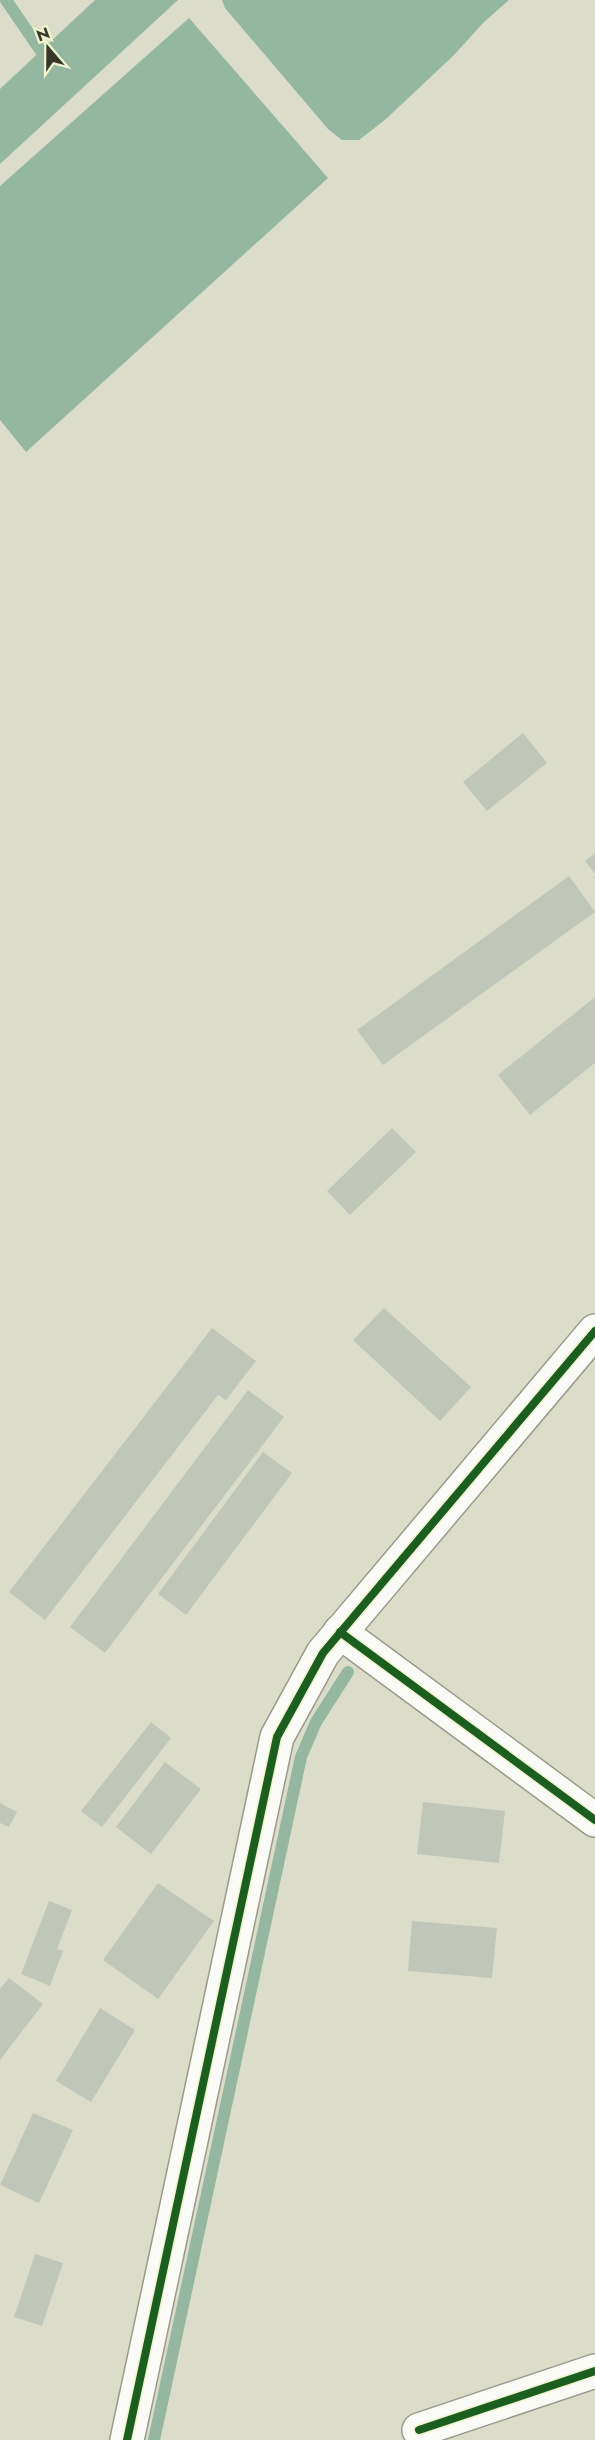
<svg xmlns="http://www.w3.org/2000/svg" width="595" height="2440" viewBox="0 0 595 2440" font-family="Jost,sans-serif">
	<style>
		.water { fill: #95b6a0 }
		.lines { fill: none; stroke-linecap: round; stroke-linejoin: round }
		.stream { stroke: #95b6a0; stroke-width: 12 }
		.building { fill: #c1c7b8 }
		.minor-casing { stroke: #9a9b8b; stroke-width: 36 }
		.minor { stroke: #fafaf7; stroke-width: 33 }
		.cycleway-casing { stroke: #eff3ce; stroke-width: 11 }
		.cycleway { stroke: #1b5e20; stroke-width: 8 }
	</style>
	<rect width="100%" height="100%" fill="#dbddc9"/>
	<g class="water">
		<polygon points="95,0 178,0 0,164 0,89"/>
		<polygon points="222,0 509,0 484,22 454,55 386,119 359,140 342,140 328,129 225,8"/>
		<polygon points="189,18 328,178 26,452 0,420 0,186"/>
	</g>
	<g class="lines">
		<g class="stream">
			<polyline points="6,0 41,51"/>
			<polyline points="154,2440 301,1757 316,1722 348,1672"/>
		</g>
	</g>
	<g class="building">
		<polygon points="523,733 547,763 487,811 463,782"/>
		<polygon points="595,853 595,874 585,861"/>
		<polygon points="569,876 595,912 383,1065 357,1030"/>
		<polygon points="595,997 595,1063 530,1115 498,1075"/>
		<polygon points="392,1128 416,1152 350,1215 327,1191"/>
		<polygon points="384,1308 471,1387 440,1421 353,1340"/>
		<polygon points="212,1328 256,1361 226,1400 218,1395 45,1620 9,1592"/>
		<polygon points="248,1390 284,1417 105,1653 70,1627"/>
		<polygon points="263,1452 292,1473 186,1615 158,1594"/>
		<polygon points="151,1722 171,1738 102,1827 81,1811"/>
		<polygon points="165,1762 201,1789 151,1854 116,1827"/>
		<polygon points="423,1802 505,1811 499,1863 417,1854"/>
		<polygon points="0,1803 17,1812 9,1827 0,1823"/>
		<polygon points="158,1883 214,1921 158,1999 103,1960"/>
		<polygon points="49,1901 72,1910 57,1949 63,1951 50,1986 21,1974"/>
		<polygon points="412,1921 497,1928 492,1978 408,1971"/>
		<polygon points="9,1978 43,2004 0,2060 0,1989"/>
		<polygon points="100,2008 135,2030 91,2102 56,2081"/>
		<polygon points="33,2113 73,2130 39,2203 0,2185"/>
		<polygon points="35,2254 63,2263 42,2326 14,2317"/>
	</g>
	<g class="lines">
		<defs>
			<g id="minor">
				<polyline points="340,1632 595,1820"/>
				<polyline points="419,2430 595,2371"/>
				<polyline points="127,2440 277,1737 323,1653 595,1331"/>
			</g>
		</defs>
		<use href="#minor" class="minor-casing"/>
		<use href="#minor" class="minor"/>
		<defs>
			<g id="cycleway">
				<polyline points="340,1632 595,1820"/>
				<polyline points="419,2430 595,2371"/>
				<polyline points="127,2440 277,1737 323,1653 595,1331"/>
			</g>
		</defs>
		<use href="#cycleway" class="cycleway-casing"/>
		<use href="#cycleway" class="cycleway"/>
	</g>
	<g transform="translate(48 48) rotate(340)" stroke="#eff3ce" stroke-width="4.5" paint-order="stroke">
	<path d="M0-4.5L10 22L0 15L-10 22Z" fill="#37382a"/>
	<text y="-9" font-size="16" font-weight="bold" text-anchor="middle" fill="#37382a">N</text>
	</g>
</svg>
